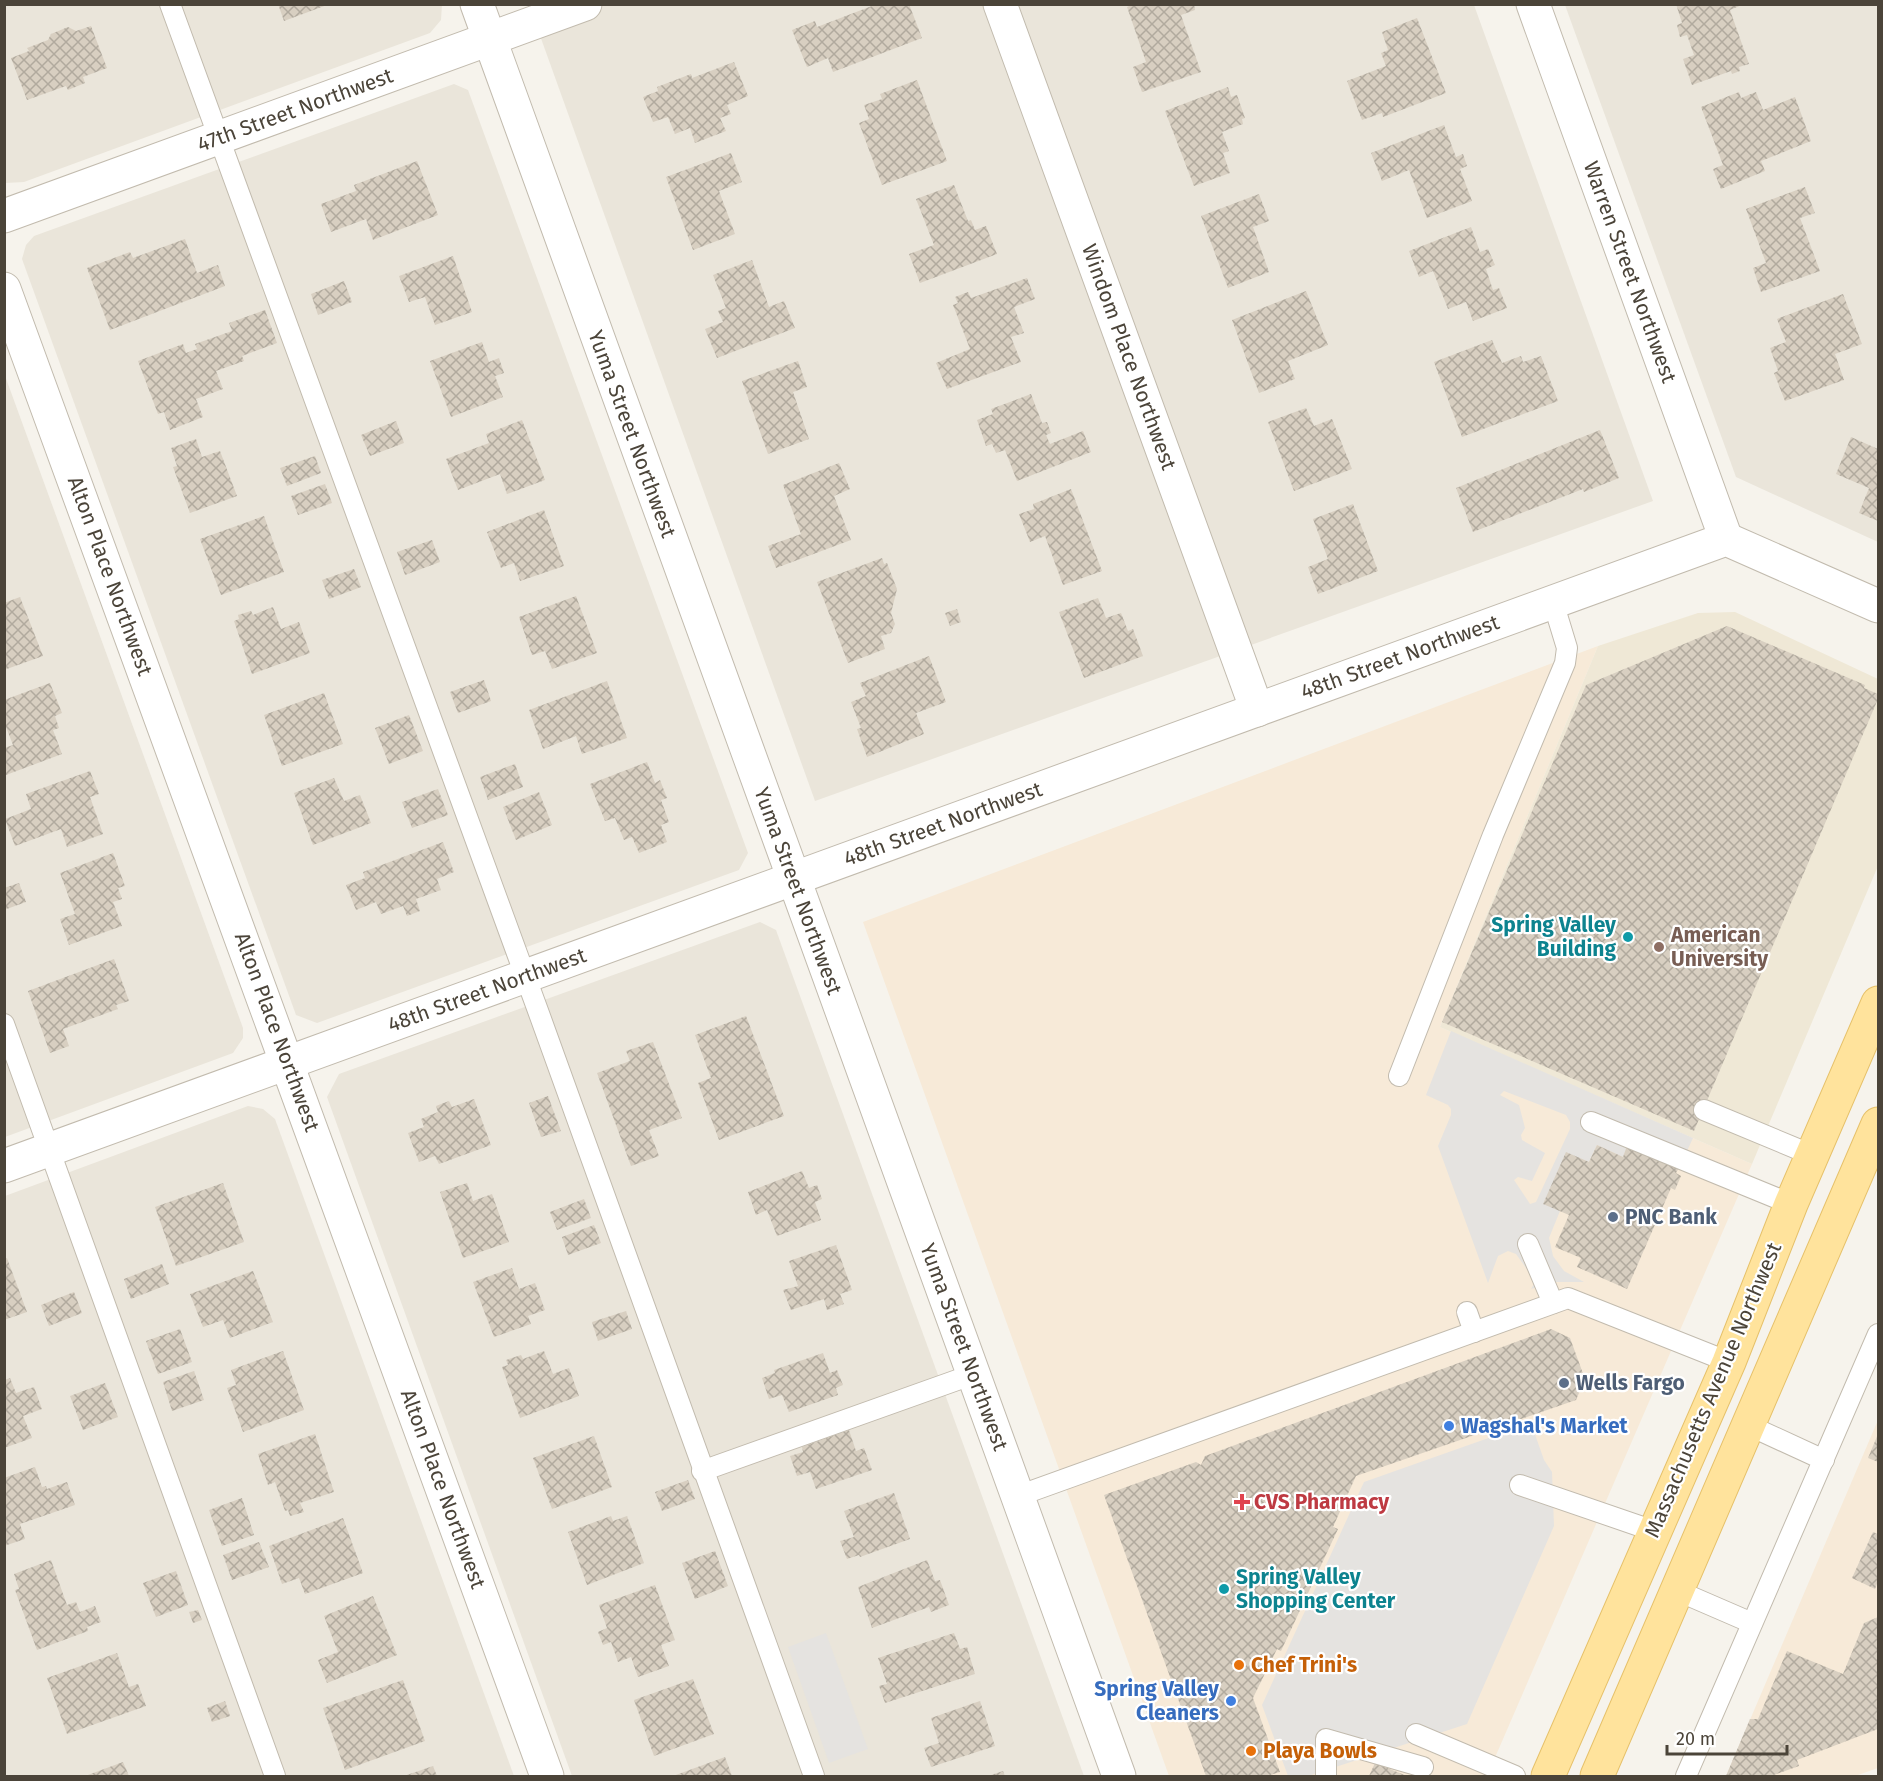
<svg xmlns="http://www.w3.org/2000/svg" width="1883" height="1781" viewBox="0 0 1883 1781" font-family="'Fira Sans',sans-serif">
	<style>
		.residential { fill: #eae5da }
		.commercial { fill: #f7ead8 }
		.education { fill: #efe8d6 }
		.parking { fill: #e5e3e0; fill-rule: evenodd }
		.building { fill: url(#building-cross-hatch) }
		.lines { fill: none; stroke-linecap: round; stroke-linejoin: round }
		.lane-casing { stroke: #c2bbae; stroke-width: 22 }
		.street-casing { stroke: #c2bbae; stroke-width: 35 }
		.primary-casing { stroke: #e6c16a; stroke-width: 35 }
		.lane { stroke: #fff; stroke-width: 20 }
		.street { stroke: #fff; stroke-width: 33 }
		.primary { stroke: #ffe39c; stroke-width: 33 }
		.culture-dot { fill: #0f9aa8; stroke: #fff; stroke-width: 2 }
		.education-dot { fill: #8d6e63; stroke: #fff; stroke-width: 2 }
		.service-dot { fill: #5c6f8a; stroke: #fff; stroke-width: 2 }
		.shop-dot { fill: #3f7fe0; stroke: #fff; stroke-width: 2 }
		.health-dot { fill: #e0444e; stroke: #fff; stroke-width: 2 }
		.food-dot { fill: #e8710a; stroke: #fff; stroke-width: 2 }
		.labels { text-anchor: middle; stroke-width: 4.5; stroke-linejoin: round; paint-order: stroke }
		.street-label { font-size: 21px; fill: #4b4439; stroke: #fff }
		.culture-label { font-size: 21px; font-weight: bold; fill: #0d838f; stroke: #fff; text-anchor: end }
		.education-label { font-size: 21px; font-weight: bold; fill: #785e54; stroke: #fff; text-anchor: start }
		.service-label { font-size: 21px; font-weight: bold; fill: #4e5e75; stroke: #fff; text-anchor: start }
		.shop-label { font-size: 21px; font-weight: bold; fill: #366cbe; stroke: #fff; text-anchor: start }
		.health-label { font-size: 21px; font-weight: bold; fill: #be3a42; stroke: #fff; text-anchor: start }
		.food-label { font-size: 21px; font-weight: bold; fill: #c56008; stroke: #fff; text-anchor: start }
	</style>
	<defs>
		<pattern id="building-cross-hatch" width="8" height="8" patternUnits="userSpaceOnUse" patternTransform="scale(1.5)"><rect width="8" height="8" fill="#d8cfc1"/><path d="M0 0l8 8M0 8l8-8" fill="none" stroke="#b1aa9e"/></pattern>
	</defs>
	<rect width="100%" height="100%" fill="#f6f3ec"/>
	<g class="residential">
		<polygon points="442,4 441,20 430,33 24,182 5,183 4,5"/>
		<polygon points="529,5 1474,5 1653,501 815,801"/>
		<polygon points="1565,5 1878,5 1878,542 1736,477"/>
		<polygon points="454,84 468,90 748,853 739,870 317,1023 296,1015 22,259 26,245 34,236"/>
		<polygon points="4,373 243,1028 243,1038 233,1053 5,1137"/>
		<polygon points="760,922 776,930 1084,1776 572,1776 327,1097 339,1074"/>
		<polygon points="248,1106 263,1109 275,1119 514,1776 5,1776 5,1196"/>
	</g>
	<g class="commercial">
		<polygon points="1598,646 1440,1027 1752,1164 1487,1776 1169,1776 863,922"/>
		<polygon points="1878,1420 1878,1768 1855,1776 1726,1776"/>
	</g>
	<polygon class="education" points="1735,612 1878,679 1878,866 1752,1164 1440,1027 1598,646 1698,613"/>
	<g class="parking">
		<path d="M1451,1031l242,107 -13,28 -52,-22 -5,13 -26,-12 -8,17 -23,-9 -6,58 -11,27 4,18 11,15 20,11h-28l-25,7 3,-5 -1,-6 -17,-24 -8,-3 -10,5 -10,27 -50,-137 13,-31v-6l-3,-4 -22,-10zM1504,1091l62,24 4,7v7l-34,73 -6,2 -16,-24 4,-3 14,4 13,-28 -23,-13 -1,-5 4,-7 -6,-23 -19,-10z"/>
		<polygon points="1531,1423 1544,1460 1552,1472 1554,1526 1467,1724 1308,1776 1288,1776 1262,1705 1364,1482"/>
		<polygon points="826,1633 868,1749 829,1763 788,1647"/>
	</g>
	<g class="building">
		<polygon points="278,4 327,4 327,5 284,21"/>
		<polygon points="877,4 909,4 922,38 833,72 828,58 807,67 792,30 815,21 817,27"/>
		<polygon points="1133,4 1194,4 1195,10 1181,15 1201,72 1142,92 1133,67 1146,62 1127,7"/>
		<polygon points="1676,4 1744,4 1730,10 1749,64 1739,67 1740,71 1732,74 1731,71 1692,85 1683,59 1694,55 1687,35 1680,37 1677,25 1682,23"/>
		<polygon points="1417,18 1446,93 1383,117 1382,113 1362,120 1347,81 1386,66 1381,53 1388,50 1382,32"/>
		<polygon points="91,26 107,68 83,77 85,83 68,90 66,86 27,100 11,58 29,51 27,48 48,40 51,34 68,27 76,31"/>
		<polygon points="734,62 748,96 727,105 731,114 720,118 726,131 695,143 690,128 675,134 668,117 653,122 643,97 658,91 657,87 691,74 692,78"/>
		<polygon points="917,80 947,161 882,185 859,123 869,119 864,105 882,99 880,94"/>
		<polygon points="1228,87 1231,97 1237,95 1245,118 1242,119 1243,124 1222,132 1229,151 1223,153 1230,173 1194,186 1165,111"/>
		<polygon points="1739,92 1741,98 1756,92 1763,110 1795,97 1811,141 1761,161 1765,171 1721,189 1713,169 1723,165 1701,107"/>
		<polygon points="1444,125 1456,157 1463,154 1467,166 1460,169 1472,201 1427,218 1409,170 1382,181 1371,153"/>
		<polygon points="731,153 742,182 719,191 735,234 693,250 666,177"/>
		<polygon points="417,161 438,215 373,240 366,219 331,232 321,204 356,191 354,185"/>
		<polygon points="954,185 968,221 971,220 975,230 986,226 997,254 920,283 909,254 934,245 916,199"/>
		<polygon points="1805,187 1815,213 1800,218 1820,271 1761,292 1753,268 1766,263 1746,209"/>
		<polygon points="1259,194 1269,221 1253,227 1269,272 1228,288 1201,216"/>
		<polygon points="1471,227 1480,252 1488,249 1495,265 1486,269 1493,290 1499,288 1507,308 1473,321 1466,302 1448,309 1433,271 1419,277 1409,251"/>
		<polygon points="185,239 197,273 218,265 225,286 110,330 87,268 130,252 133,258"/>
		<polygon points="453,256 472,312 435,325 425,297 409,302 399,276"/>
		<polygon points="752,260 769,307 784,301 795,328 717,358 705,329 723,322 718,311 726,308 713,275"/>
		<polygon points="1027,278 1035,299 1014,307 1024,333 1011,337 1021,362 947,389 936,363 970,349 953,305 958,303 955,297 968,292 971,298"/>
		<polygon points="344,281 352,302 318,315 311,294"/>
		<polygon points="1306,291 1328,345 1288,361 1295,379 1259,393 1232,320"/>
		<polygon points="1843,294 1862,344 1835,354 1844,380 1785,401 1774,373 1778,371 1770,348 1786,342 1777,319"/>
		<polygon points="265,310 277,343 242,356 244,361 216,371 223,389 196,399 203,417 170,430 164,412 158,414 138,361 183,344 186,353 197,349 195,344 232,331 229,323"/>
		<polygon points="1492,340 1502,363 1521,356 1523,362 1541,356 1558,401 1462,437 1434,362"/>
		<polygon points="482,342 489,362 499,358 504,373 495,376 503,397 451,417 430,361"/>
		<polygon points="798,361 807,387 793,392 809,439 768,454 742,381"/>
		<polygon points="1031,394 1042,423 1047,422 1051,433 1046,435 1050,444 1083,431 1091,452 1017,481 1005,450 996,453 992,444 986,446 977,420 993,414 991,409"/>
		<polygon points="1306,408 1314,426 1332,419 1352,469 1294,491 1268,422"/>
		<polygon points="522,420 545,480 507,494 500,474 458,490 446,459 489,443 486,434"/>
		<polygon points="396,421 404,443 370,456 361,435"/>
		<polygon points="1600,430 1619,478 1584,492 1583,489 1473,532 1456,488"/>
		<polygon points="1851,437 1878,449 1878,521 1859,513 1869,488 1836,474"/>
		<polygon points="196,439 202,457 220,451 237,496 190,513 173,467 177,466 171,448"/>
		<polygon points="315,456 321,473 287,486 280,468"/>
		<polygon points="839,463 850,489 834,496 851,540 776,568 768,546 801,534 783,485"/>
		<polygon points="325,484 332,503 298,515 291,496"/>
		<polygon points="1071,489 1102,571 1063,585 1045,536 1030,542 1019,514 1034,509 1033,504"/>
		<polygon points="1353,504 1378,571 1318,594 1308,567 1328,559 1313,519"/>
		<polygon points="544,510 564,566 520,581 514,563 501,568 487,532"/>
		<polygon points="264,516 284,572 221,595 200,539"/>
		<polygon points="432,540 440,562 405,575 397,552"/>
		<polygon points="882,558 884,564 887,563 897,589 891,613 895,624 891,633 881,636 885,649 848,663 817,582"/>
		<polygon points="354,569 361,587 329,599 322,580"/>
		<polygon points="576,596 597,653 552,669 545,651 532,655 519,617"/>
		<polygon points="20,597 43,656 4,670 4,603"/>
		<polygon points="1098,598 1106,618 1121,613 1128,631 1133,629 1143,656 1084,678 1059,612"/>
		<polygon points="273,607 281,629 299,622 310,653 252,674 234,621 239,619 238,615 251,611 253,615"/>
		<polygon points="957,609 961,622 950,626 945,613"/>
		<polygon points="1727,626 1865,685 1864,688 1878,694 1878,699 1694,1131 1442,1022 1586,685"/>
		<polygon points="929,656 946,702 916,713 924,734 867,757 857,729 861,728 851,702 866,696 860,683"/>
		<polygon points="484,680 491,701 458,713 450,692"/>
		<polygon points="607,681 627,738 582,754 576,736 543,749 529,710"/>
		<polygon points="50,683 62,713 55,716 59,728 53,730 62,754 6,775 4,748 13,745 4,722 4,700"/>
		<polygon points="324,693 343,744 282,766 264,715"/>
		<polygon points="409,715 423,751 389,764 375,728"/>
		<polygon points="647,762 655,783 660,780 667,798 661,800 669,822 661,825 667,842 639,853 632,837 624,840 615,818 605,821 590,784"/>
		<polygon points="515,764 523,787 488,800 480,777"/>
		<polygon points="90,771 99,794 90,797 103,834 67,847 61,829 15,846 5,819 31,809 26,794"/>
		<polygon points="334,778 344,801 360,795 371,823 313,845 294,793"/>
		<polygon points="438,789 448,815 412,828 402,802"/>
		<polygon points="539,792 552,825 516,840 503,807"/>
		<polygon points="443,842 454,872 437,879 441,890 416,899 420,911 407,916 403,906 381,914 376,902 356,910 346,885 365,878 363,872"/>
		<polygon points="113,853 125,886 118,888 122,899 113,902 122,926 69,945 60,919 75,914 60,873"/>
		<polygon points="19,883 26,902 4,910 4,888"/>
		<polygon points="114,959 129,1001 116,1005 118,1009 63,1029 69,1046 50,1053 28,991"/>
		<polygon points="746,1016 784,1116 719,1140 698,1083 711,1078 695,1035"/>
		<polygon points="653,1042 682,1118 649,1130 659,1156 631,1166 597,1073 630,1061 626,1051"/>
		<polygon points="548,1096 561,1131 541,1137 529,1103"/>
		<polygon points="474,1099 491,1145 439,1164 435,1156 419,1162 408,1133 424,1127 421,1119 438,1112 436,1106 449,1101 452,1107"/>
		<polygon points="1628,1143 1680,1166 1676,1173 1681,1176 1675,1190 1671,1188 1627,1289 1577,1267 1581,1258 1555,1247 1569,1215 1543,1204 1566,1152 1589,1162 1597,1145 1623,1157"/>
		<polygon points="802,1171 809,1188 817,1185 822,1199 815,1202 821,1220 777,1236 767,1210 756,1215 748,1192"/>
		<polygon points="223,1183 244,1242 176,1266 155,1207"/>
		<polygon points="467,1183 473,1201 492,1194 509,1242 463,1258 440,1192"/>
		<polygon points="584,1199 591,1218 557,1230 550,1212"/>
		<polygon points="594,1225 601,1243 568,1255 562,1237"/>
		<polygon points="836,1245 852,1290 840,1294 844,1304 827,1310 824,1299 791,1310 783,1290 798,1286 789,1261"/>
		<polygon points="7,1258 27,1312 4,1320 4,1259"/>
		<polygon points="162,1264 169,1284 131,1299 124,1279"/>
		<polygon points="512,1268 519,1289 535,1283 545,1310 528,1316 531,1324 494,1337 473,1282"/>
		<polygon points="253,1271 273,1322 230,1338 223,1320 203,1327 190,1294"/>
		<polygon points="74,1292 82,1313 49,1326 41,1305"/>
		<polygon points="626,1311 632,1329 598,1341 592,1322"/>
		<polygon points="180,1329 192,1362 158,1374 146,1341"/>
		<polygon points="1551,1329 1570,1338 1585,1379 1576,1400 1356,1476 1333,1527 1338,1529 1281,1651 1277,1649 1253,1698 1280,1772 1267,1776 1206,1776 1104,1495 1196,1462 1201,1465 1205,1456"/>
		<polygon points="283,1351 304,1410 243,1432 227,1388 236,1385 231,1370"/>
		<polygon points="544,1351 553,1374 569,1368 579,1396 520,1418 502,1367 508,1365 506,1360 521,1355 523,1359"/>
		<polygon points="823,1353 830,1373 837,1370 843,1385 836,1388 838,1395 789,1412 782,1395 769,1399 762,1378 775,1373 774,1370"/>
		<polygon points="194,1371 204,1400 172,1411 163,1382"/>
		<polygon points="10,1378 16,1393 34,1387 42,1409 23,1416 32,1438 4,1448 4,1380"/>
		<polygon points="105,1383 118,1417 83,1430 70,1396"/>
		<polygon points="849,1430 856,1451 864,1448 872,1470 816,1489 810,1472 797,1476 790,1456 803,1452 802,1447"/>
		<polygon points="315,1434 334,1492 300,1503 304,1512 290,1516 288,1510 285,1511 275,1482 268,1485 258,1454"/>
		<polygon points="1878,1434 1878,1462 1868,1458"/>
		<polygon points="594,1436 612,1487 552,1509 533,1458"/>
		<polygon points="35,1467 42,1487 46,1486 47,1489 67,1482 75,1505 20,1524 25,1539 4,1546 4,1478"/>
		<polygon points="688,1480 695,1499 662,1511 655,1492"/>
		<polygon points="894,1493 910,1539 860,1557 859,1555 847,1559 840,1541 854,1537 844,1511"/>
		<polygon points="242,1498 254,1535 222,1546 209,1510"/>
		<polygon points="611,1516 613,1521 627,1516 644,1563 587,1585 568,1532"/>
		<polygon points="343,1518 363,1573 305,1594 299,1578 282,1584 269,1546"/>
		<polygon points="1873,1532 1878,1534 1878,1581 1875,1589 1852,1578"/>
		<polygon points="259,1542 269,1567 232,1580 223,1555"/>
		<polygon points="715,1551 728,1586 695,1599 682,1563"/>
		<polygon points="51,1560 67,1605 76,1602 80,1612 95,1606 101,1622 87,1627 88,1631 37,1650 15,1590 19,1589 14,1574"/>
		<polygon points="927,1560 935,1581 940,1580 949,1605 931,1612 929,1607 872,1628 858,1587"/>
		<polygon points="176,1571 188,1605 156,1617 143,1583"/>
		<polygon points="655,1585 675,1640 661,1645 669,1666 638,1677 631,1657 618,1662 611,1642 603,1645 598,1632 607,1628 599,1605"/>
		<polygon points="373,1596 397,1655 327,1683 318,1660 338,1652 324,1616"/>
		<polygon points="198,1610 202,1620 193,1623 189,1612"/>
		<polygon points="1878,1617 1878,1729 1797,1760 1799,1766 1771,1776 1726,1776 1750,1719 1758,1719 1787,1651 1843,1674 1864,1623"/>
		<polygon points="954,1633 960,1649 967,1647 975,1674 885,1703 879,1686 887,1684 878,1658"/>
		<polygon points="117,1653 129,1687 138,1684 146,1706 67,1734 47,1678"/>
		<polygon points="693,1679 714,1734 654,1756 634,1700"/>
		<polygon points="403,1680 425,1741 345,1770 323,1708"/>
		<polygon points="225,1701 230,1716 212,1722 207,1708"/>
		<polygon points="980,1701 995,1746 931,1767 924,1748 939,1743 931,1718"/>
		<polygon points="725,1757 732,1776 673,1776"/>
		<polygon points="123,1762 129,1776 85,1776"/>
		<polygon points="1375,1763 1407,1776 1369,1776"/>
		<polygon points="433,1766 437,1776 404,1776"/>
		<polygon points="1003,1771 1005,1776 988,1776"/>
	</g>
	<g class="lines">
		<defs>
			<g id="lane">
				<polyline points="170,4 541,1019 814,1776"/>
				<polyline points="4,1024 275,1776"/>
				<polyline points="1399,1076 1493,835 1565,663 1567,648 1553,602"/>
				<polyline points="1704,1110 1812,1155"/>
				<polyline points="1591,1122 1791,1204"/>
				<polyline points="1528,1244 1553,1303"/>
				<polyline points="1467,1312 1474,1332"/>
				<polyline points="1750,1426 1824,1460"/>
				<polyline points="702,1471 974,1374"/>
				<polyline points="1520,1485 1654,1531"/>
				<polyline points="1018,1496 1568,1298 1729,1362"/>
				<polyline points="1678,1591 1752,1623"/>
				<polyline points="1416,1734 1515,1776"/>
				<polyline points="1326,1776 1326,1739 1423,1767"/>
				<polyline points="1686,1776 1878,1334"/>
			</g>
			<g id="street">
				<polyline points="477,4 1119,1776"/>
				<polyline points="1000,4 1257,710"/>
				<polyline points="1533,4 1726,539"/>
				<polyline points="4,216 585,4"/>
				<polyline points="4,289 547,1776"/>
				<polyline points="4,1166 1726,539 1878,606"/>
			</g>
			<g id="primary">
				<polyline points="1548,1776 1729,1362 1791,1204 1878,1003"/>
				<polyline points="1597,1776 1878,1124"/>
			</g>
		</defs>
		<use href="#lane" class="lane-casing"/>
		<use href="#street" class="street-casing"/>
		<use href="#primary" class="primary-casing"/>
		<use href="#lane" class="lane"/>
		<use href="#street" class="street"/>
		<use href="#primary" class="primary"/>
	</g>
	<g class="culture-dot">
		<circle cx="1628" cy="937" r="6"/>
		<circle cx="1224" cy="1589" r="6"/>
	</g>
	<circle class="education-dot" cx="1659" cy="947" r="6"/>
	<g class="service-dot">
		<circle cx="1613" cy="1217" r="6"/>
		<circle cx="1564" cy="1383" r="6"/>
	</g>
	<g class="shop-dot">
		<circle cx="1449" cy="1426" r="6"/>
		<circle cx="1231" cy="1701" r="6"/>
	</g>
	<path class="health-dot" d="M1239 1493h6v6h6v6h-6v6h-6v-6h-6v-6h6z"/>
	<g class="food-dot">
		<circle cx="1239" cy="1665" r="6"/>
		<circle cx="1251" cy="1751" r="6"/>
	</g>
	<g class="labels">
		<g class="street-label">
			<text transform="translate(295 110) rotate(-20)" y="7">47th Street Northwest</text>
			<text transform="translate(1630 272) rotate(70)" y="7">Warren Street Northwest</text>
			<text transform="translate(1129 357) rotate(70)" y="7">Windom Place Northwest</text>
			<text transform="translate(632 434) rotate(70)" y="7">Yuma Street Northwest</text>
			<text transform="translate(110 576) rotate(70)" y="7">Alton Place Northwest</text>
			<text transform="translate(1400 657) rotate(-20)" y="7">48th Street Northwest</text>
			<text transform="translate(943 824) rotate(-20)" y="7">48th Street Northwest</text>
			<text transform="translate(798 891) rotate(70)" y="7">Yuma Street Northwest</text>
			<text transform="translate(487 990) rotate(-20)" y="7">48th Street Northwest</text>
			<text transform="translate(277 1032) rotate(70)" y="7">Alton Place Northwest</text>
			<text transform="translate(964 1347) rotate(70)" y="7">Yuma Street Northwest</text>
			<text transform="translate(1713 1390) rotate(-67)" y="7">Massachusetts Avenue Northwest</text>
			<text transform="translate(443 1489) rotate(70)" y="7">Alton Place Northwest</text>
		</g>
		<g class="culture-label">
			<text x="1616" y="932">Spring Valley<tspan x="1616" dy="24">Building</tspan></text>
			<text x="1236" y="1584" text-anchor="start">Spring Valley<tspan x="1236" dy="24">Shopping Center</tspan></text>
		</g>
		<g class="education-label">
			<text x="1671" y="942">American<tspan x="1671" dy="24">University</tspan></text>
		</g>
		<g class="service-label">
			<text x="1625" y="1224">PNC Bank</text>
			<text x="1576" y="1390">Wells Fargo</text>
		</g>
		<g class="shop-label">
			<text x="1461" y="1433">Wagshal's Market</text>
			<text x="1219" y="1696" text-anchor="end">Spring Valley<tspan x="1219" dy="24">Cleaners</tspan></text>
		</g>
		<g class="health-label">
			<text x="1254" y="1509">CVS Pharmacy</text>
		</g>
		<g class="food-label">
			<text x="1251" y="1672">Chef Trini's</text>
			<text x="1263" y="1758">Playa Bowls</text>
		</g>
	</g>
	<rect width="1883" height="1781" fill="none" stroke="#4b4439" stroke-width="12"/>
	<path d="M1667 1745v9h120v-9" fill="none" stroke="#4b4439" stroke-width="3"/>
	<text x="1676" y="1745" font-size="18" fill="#4b4439" stroke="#ffffff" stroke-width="4.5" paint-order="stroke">20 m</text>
</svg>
